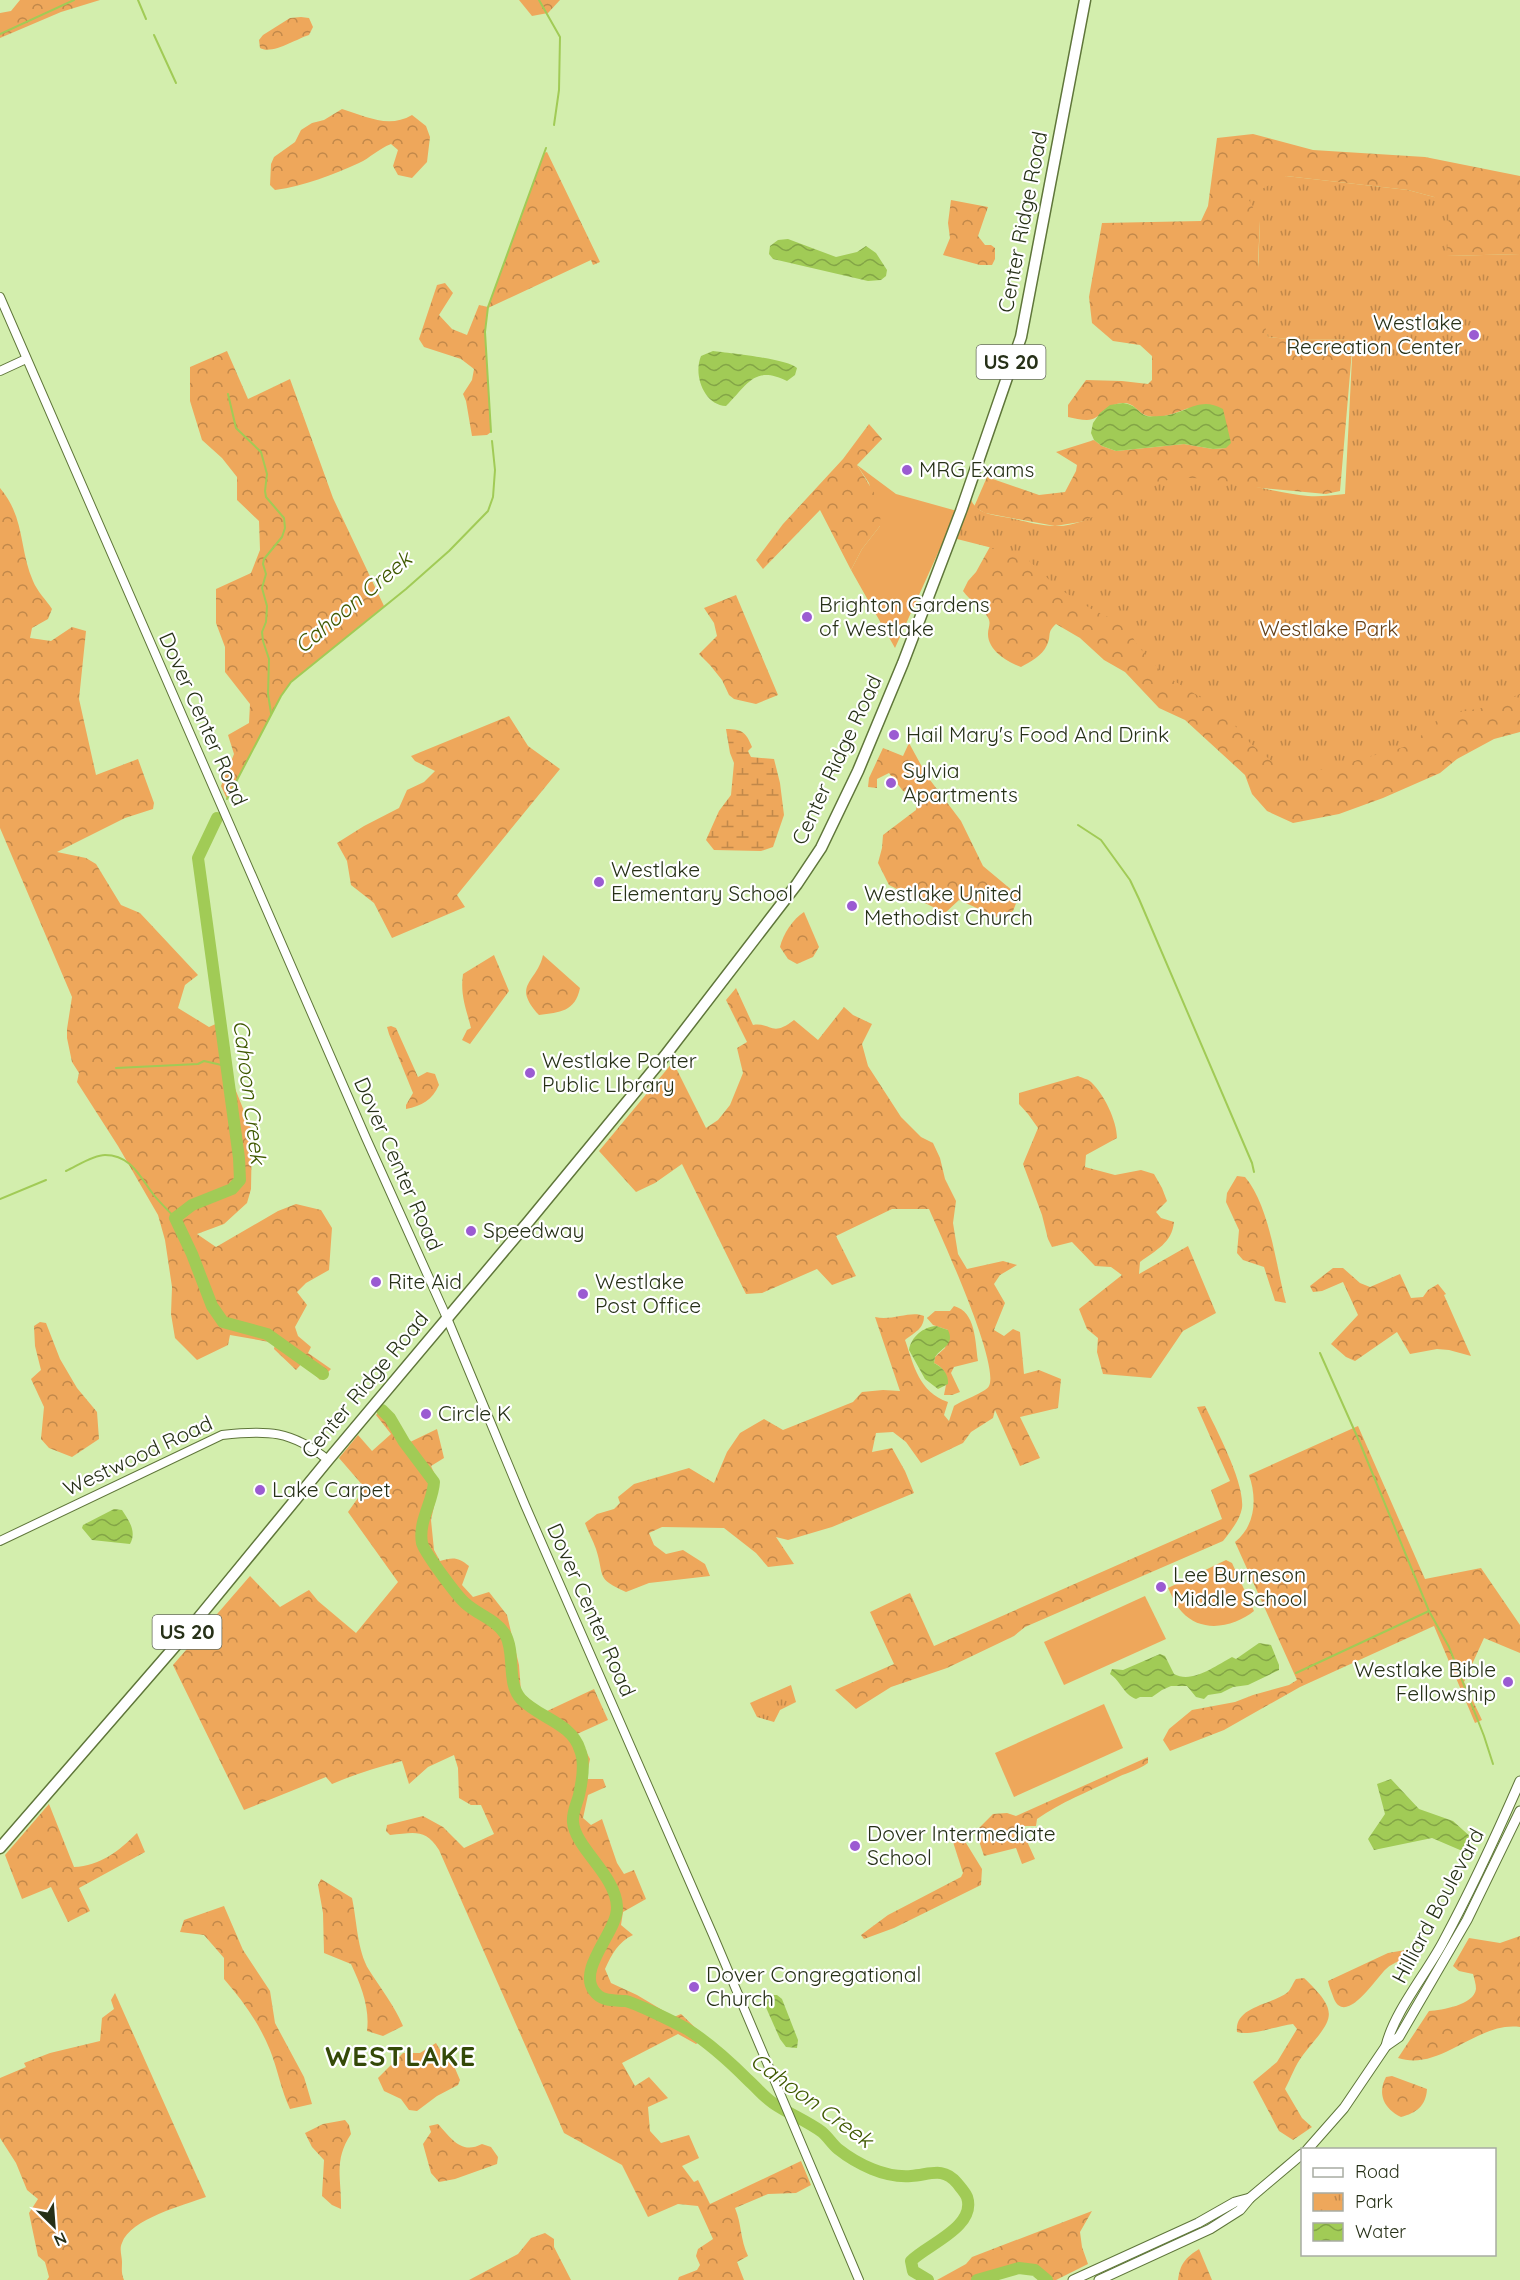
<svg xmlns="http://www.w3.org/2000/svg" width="1520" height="2280" viewBox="0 0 1520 2280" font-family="Quicksand,sans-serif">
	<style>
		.green { fill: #eea75b }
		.forest { fill: url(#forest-crowns) }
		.wetland { fill: url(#wetland-marsh) }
		.park { fill: url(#park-tufts) }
		.water { fill: url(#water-waves) }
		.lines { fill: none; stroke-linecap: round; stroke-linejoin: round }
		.stream { stroke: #a1cb56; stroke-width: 2 }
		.river { stroke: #a1cb56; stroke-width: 12 }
		.tertiary-casing { stroke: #5f763a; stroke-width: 10 }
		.secondary-casing { stroke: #5f763a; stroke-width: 11 }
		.primary-casing { stroke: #5f763a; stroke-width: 13 }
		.tertiary { stroke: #fff; stroke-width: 8 }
		.secondary { stroke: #fff; stroke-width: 9 }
		.primary { stroke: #fff; stroke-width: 10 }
		.poi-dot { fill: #9b5bd2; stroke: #fff; stroke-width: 2 }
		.labels { text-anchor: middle; stroke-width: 4.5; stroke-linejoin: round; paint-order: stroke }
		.shield { fill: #fff; stroke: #676e5d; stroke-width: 1.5 }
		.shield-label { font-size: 20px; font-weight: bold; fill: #263017 }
		.street-label { font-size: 21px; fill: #263017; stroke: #fff }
		.poi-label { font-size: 21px; fill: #263017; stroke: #fff; text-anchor: start }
		.park-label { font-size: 21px; fill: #654119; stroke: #fff }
		.water-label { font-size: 22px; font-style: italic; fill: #3f5900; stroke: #fff }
		.district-label { font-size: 27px; font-weight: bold; letter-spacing: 1.5px; fill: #344908; stroke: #fff }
	</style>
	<defs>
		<pattern id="forest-crowns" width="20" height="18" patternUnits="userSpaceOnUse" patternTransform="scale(1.5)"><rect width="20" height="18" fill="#eea75b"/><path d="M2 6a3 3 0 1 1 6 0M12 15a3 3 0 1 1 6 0" fill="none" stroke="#c1884a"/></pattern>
		<pattern id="wetland-marsh" width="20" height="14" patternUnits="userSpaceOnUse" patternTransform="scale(1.5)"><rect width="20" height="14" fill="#eea75b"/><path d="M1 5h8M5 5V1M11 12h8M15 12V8" fill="none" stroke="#c1884a"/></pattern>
		<pattern id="park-tufts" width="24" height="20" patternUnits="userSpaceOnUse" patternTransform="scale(1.5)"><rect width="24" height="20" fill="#eea75b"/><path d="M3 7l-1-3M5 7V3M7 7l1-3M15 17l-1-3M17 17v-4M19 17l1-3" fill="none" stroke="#c1884a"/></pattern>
		<pattern id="water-waves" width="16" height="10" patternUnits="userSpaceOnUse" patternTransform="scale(1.5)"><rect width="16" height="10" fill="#a1cb56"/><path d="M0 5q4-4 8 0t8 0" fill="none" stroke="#83a546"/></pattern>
	</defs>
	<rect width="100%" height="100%" fill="#d3eead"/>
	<g class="green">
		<polygon points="857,465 896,494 957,511 895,648 851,570 862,549 880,526 869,483"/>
		<path d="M1226,1560l6,3 22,48c-20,16 -52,23 -72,1 -6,-6 -10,-16 -14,-24z"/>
		<polygon points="1145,1596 1166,1639 1064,1685 1044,1642"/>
		<polygon points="1104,1704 1123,1748 1014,1797 995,1753"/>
	</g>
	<g class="forest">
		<polygon points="20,0 100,0 61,12 0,38 0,13 11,11"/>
		<polygon points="519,0 560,0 548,13 532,16"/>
		<path d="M301,17l8,1 4,9 -4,8c-13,4 -37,20 -49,13l-1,-8 4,-5 27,-17z"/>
		<path d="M342,109c24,7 46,20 70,6l14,11 4,11 -3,25 -15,16 -14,-3 -5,-9 5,-16 -7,-6c-13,5 -21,14 -32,19 -27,12 -54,23 -84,27l-5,-5 1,-21 3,-7 21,-15 6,-12 11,-7 12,-3z"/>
		<path d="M1253,134l60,16 112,7 95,19v78l-73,2v-16l-13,-43 -26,-7 -122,-14 -26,45 -2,41 10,75 32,3 53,-1 -13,152 -14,3 -106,-10 -140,38 -25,4 -70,-13 -11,-6 13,-30 52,18 26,-3 11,-21 1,-6 -21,-13 38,-12 8,6 14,5 68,-7 29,5 13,-1 -37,-40c-12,4 -28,12 -41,8 -10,-2 -13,-13 -24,-13 -18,0 -23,17 -37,17 -6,0 -13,-2 -19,-3v-12l18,-25 36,1 26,3 4,-4v-24l-12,-11 -27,-4 -21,-18 -3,-26 13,-74 99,-2 7,-15 9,-68z"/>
		<polygon points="547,152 600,262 593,265 591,260 488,308 485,332 491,432 487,435 472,436 466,401 463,394 472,380 474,369 461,359 424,347 419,339 437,285 445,283 453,293 439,315 452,329 467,335 479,305 488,307 544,153"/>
		<polygon points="951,200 988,207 978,236 985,245 991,245 995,248 995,259 992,265 980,265 943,255 950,238 948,223"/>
		<polygon points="227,351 248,399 290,379 333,498 384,606 291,682 281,696 227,799 221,786 234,754 228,735 249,723 250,704 225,672 225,647 216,623 216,589 251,573 260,550 259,521 237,500 237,477 222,458 202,440 190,401 190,367"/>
		<polygon points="869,424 882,439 857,465 881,504 880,526 862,549 851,570 820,510 763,569 756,560 783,524 843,459"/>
		<path d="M0,488c25,29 19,61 33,93 4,10 13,19 19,28l-4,10 -16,9 -2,10 21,3 21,-14 14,4 -7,68 17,76 42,-16 16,44 -1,6 -28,9 -68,34 29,6 10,6 25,41 19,8 58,62 -13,10 -7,23 31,19 11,-5 6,44 26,65 -1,58 -4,14 -23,21 -27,10 19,13 62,-36 18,-7 25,6 11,18 -3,42 -23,13 -9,9 10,13 -12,22 3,9 13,11 -3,6 23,16 -11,11 -17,-18 -7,8 -22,-21 1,-6 -45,-8 -2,10 -31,15 -22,-22 -4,-24 1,-27 -7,-47 -7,-25 -40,-69 -41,-64 2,-9 -7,-11 -5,-24v-9l5,-32 -72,-169z"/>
		<path d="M992,543l451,169 77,-26v46l-26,7 -37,20 -17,14 -57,25 -44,16 -46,9 -26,-12 -15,-17 -7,-19 -60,-55 -26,-12 -34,-36 -21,-12 -24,-22 -24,-14c-10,9 -4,11 -9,21 -5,11 -17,17 -26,22 -13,-5 -33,-16 -33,-33 0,-7 4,-11 -1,-18 -6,-10 -17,-15 -24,-25l5,-10 8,-9z"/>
		<polygon points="736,595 778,695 756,704 734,699 729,695 722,680 710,665 699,654 717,636 714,623 704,608"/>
		<polygon points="509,716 528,746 560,769 457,895 465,907 392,938 374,903 351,885 347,861 337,843 364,826 399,808 407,790 424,782 435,771 415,761 411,756"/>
		<polygon points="909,743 927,776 961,821 983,866 1019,896 1013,911 999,918 959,900 945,913 889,885 878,863 882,848 883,835 916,810 919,794 903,791 889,773 877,779 877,788 868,787 869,778 883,748 903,756"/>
		<path d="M804,912l15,35 -6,10 -16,7 -9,-5 -8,-12c3,-13 13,-28 24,-35z"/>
		<path d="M494,955l15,36 -39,53 -8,-4 5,-10 4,-2c-5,-20 -11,-33 -8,-54z"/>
		<path d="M543,955l37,33c-5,24 -20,24 -41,27 -28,-31 -2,-32 4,-60z"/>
		<path d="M736,988l17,37c19,-3 18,13 41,-5l24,20 26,-33 9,8 19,9 -10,20 6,22 33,51 20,20 12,6 7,15 5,21 11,22 -3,22 5,31 9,15 36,-8 14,4 -17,10 -6,9 11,19 -11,27 10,6 9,-7 7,3 4,42 15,-4 22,9 -3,29 -38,9 20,41 -20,8 -25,-56 -2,8 -22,14 -8,11 -42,20 -15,-21 -13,-10 -17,1 -4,19 20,-4 13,23 9,22 -82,34 -44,13 -12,-3 18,27 -26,3 -12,-14 -32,-25 -62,-1 -13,6 5,12 12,9 17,-4 22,14 5,12 -61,7 -23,9c-31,-14 -21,-15 -30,-43 -3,-9 -8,-17 -11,-26l12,-9 17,-5 6,-6 -2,-6 16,-13 55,-16 25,15 13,-31 13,-19 24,-14 19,11 70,-28 9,-10 21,-2 17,1 -25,-74c18,4 36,-7 49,-1 0,13 -9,16 -19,24 9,26 14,52 43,62l-4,13 5,6 5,-15c7,-5 32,-14 35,-20 11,-22 -48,-150 -60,-177h-37l-56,27 20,40 -24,9 -15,-16 -55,24 -16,1 -64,-130 -27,19 -19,9 -37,-41 74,-89 33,66 12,-8 12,-15 13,-32 -6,-25 10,-6 -21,-42z"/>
		<path d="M391,1026l5,2 22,49 9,-5 8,2 4,11c-7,15 -17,21 -33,24v-4l7,-12 -24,-59 -2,-7z"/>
		<path d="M1078,1076c4,2 10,3 13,6 13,12 26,39 26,56l-31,17 -1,12 30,8 26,-5 13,4 8,14 5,13 -11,11 5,6 13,4c-2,21 -18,28 -34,40l-1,12 49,-28 28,67 -33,18 -32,47 -48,-4 -6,-22 1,-14 -11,-9 -8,-20 43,-34 -11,-8 -16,-1 -23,-24 -20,5 -4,-8 -6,-24 -19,-51 15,-36 -10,-14 -9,-10v-11z"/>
		<path d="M1237,1176l8,1c25,29 31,90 41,126l-11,-2 -11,-34 -21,-7 -6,-7 2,-23 -13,-28 1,-9z"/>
		<polygon points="1333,1268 1343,1268 1360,1283 1370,1287 1400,1274 1411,1298 1423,1297 1428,1290 1438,1284 1446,1294 1444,1295 1471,1356 1449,1350 1437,1349 1410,1354 1397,1332 1355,1361 1346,1357 1331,1344 1358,1315 1343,1282 1322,1291 1313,1292 1310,1286"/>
		<path d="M954,1306c22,6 21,35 24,55l-24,6 -3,6 9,19 -8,3h-8c3,-14 6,-24 -10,-32l1,-6 10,-9 3,-18 -15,-5 -6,-7 8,-7h15z"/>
		<polygon points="40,1322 46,1323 60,1359 77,1388 97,1412 99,1439 72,1457 49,1448 41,1439 44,1407 31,1379 41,1370 35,1346 34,1326"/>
		<path d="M383,1406l25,37 29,-14 7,29 -13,8 8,18 -8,36 3,30 6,11c13,-4 18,-4 29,5l-7,19 11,12 16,-5 18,23 12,50 2,27 24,20 49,-23 14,31 -31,14 13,25 -4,20h17l3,8 -18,8 -5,23 8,7 11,-6 15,44 7,11 10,-4 12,29 -23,13 -2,13 12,10c-15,7 -21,19 -28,34l6,14 26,12 37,22 7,-3 25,24 -10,6 -18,-10 -56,29 13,23 14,-9 19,21 -20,9 2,24 11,12 28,-8 10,23 -17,8 12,16 4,-2 12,24 91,-43 10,24 -15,8 -28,1 -33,14c7,17 5,31 13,48l-11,6 7,18h-66l1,-3 18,-7 3,-5 -4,-9 2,-7 15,-10 -15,-33 -20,-2 -30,13 -26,-52 -58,-32 -125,-283c-14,-22 -25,-17 -49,-15l-4,-4 1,-6 36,-9 20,11 21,21 30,-14 -13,-29h-10l-12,-7 -1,-30 -4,-13 -26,12 -19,17 -7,-23c-24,6 -47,13 -70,23l-6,-7 -82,33 -71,-145 77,-89 30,31 29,-17 9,11 38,32 42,-51 -50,-70 17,-24 -26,-30 19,-23 14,16 19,-17 -15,-19z"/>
		<path d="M1205,1406c11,23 40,77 37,102 -2,12 -12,24 -19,33l-198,86 -11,9 -67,32 -56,19 -35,22 -21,-19 59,-26 -24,-52 40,-19 24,53 288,-127 -11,-29 19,-9 -33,-74z"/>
		<path d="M1358,1426l67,153 56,-11 39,57v28l-36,-15 -20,44 18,38 -7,3 -41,-97 -134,61 -76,43 -54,21 -7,-11 6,-11 23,-19 43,-8 18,-7 36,-10 8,-5 -62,-138c21,-17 22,-44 14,-67z"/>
		<path d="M1148,1757v6c-11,8 -23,10 -34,16 -26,13 -53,23 -77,40l-1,7h-16l15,33 -13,5 -6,-16 -32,8 -5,-15v-13l14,-14 14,-1 9,3z"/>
		<path d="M49,1804l25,63c26,-1 45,-16 63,-34l8,19 -66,36 11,23 -22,11 -17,-35 -29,12 -17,-44z"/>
		<polygon points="963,1838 982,1869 981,1885 894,1928 864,1939 861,1935 888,1915 961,1877 963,1873 953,1842"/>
		<path d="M321,1879l31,19c5,23 5,52 17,72 12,19 25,35 34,56l-20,10 -16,-5c3,-23 -6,-46 -16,-67l-27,-11 -1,-40 -5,-28z"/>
		<path d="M224,1906l19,44 27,41 5,32 29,54 8,27 -22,5c-9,-19 -12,-39 -20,-59 -11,-27 -27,-49 -46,-71v-21l-20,-23 -24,-3 4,-12z"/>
		<path d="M1520,1936v91c-43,-6 -79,45 -122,31l31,-47c13,-1 45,-6 47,-22 0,-5 -2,-11 -3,-15l-14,-3 -6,-5 16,-28 31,5z"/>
		<path d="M1417,1948l-1,7c-10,5 -22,6 -30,14 -10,9 -40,57 -52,30 -2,-6 -5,-12 -6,-18l60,-28z"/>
		<path d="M1304,1978c39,37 27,41 -1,77 -8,10 -12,23 -18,34l17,29 10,9 -19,13 -14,-9 -26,-49 24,-20 20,-33 -4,-5c-16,2 -43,12 -56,8 -3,-26 35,-27 51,-40 3,-3 5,-9 8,-13z"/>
		<path d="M115,1993l91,204c-22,8 -76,22 -84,46 -3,6 0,13 0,19 0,7 -1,11 2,18h-77l2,-3 -4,-15 -7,-6 -9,-43 9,-14 -11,-9 -11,-27 -16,-25v-60l26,-11 -2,-4 26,-10 50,-12 2,-23 12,-9 -3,-9z"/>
		<polygon points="436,2043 446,2060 454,2066 460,2080 458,2085 437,2096 417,2111 409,2110 401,2099 384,2091 378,2078 403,2053 420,2053"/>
		<path d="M1392,2076l35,13c-1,17 -11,24 -26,28 -17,-8 -24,-23 -15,-40z"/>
		<path d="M345,2120l4,5 2,9c-18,27 -9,45 -10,75l-9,-4 -10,-9 2,-36 -12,-13 -7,-14 18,-9z"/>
		<path d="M438,2124c13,14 23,31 44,20l9,3 7,10 -1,7 -42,15 -16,3 -8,-9 -8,-29 8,-12 -2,-6z"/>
		<polygon points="1092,2211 1080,2232 1082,2247 1088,2264 1056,2280 1047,2280 1035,2270 1019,2268 977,2280 937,2280 966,2264 972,2257"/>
		<polygon points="545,2233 554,2239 554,2247 571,2280 469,2280 518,2254 531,2238"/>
		<path d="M1199,2249l13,31h-34c2,-16 7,-22 21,-31z"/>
	</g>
	<path class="wetland" d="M726,729c16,0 20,3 26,18l-4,4 3,6 23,2 6,24 4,32 -11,32 -12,4 -47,-1 -8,-10 13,-29 12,-16 3,-32 -4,-10z"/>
	<g class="park">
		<path d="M1286,176l122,14 26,7 15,14 -2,45 73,-2v440l-21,11 -57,10 -20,20 -18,12 -50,14 -38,10 -43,-9 -22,-18 -29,-33 -59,-37 -26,-29 -11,-20 -33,-15 -35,-22 -34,-32 -67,-17 14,-39c7,15 24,15 39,18 14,3 30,8 45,8 40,1 71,-35 108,-45 41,-11 103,11 145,15 12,1 25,-1 37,-2l8,-155 -53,1 -32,-3 -11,-39 3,-77 -11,-21 13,-11z"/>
		<polygon points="791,1685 796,1702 780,1710 774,1722 757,1717 750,1703"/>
	</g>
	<g class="water">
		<polygon points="788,239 836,257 857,252 866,246 876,253 887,270 886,276 881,280 868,281 773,259 769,254 770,246 778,240"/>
		<path d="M713,351c16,2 75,8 84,17l-2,7 -8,6c-33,-16 -39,3 -61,25 -22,-1 -33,-31 -25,-50z"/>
		<path d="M1123,403c15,2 14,10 24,13 3,1 11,0 14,0 25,-1 37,-21 62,-7l8,34 -5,5 -13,1 -29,-5 -68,7 -14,-5 -8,-6 -3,-7 2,-10 7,-10 10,-8z"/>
		<path d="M936,1326l12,4c7,15 -6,17 -13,27l-1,6c8,4 15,11 14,21l-10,5 -13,-10 -16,-29c2,-13 14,-23 27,-24z"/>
		<path d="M114,1509l8,1c7,11 15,21 8,34l-38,-4 -10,-12 1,-3z"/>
		<path d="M1259,1643l12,2 8,20v5l-31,15 -15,2 -12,6 -13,2 -4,4 -8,-2 -9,-11h-16l-9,4 -10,7h-12l-4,2c-13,-5 -15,-18 -26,-25l2,-5 11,1 37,-16 5,2 9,18c18,10 41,-8 58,-17l4,2z"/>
		<polygon points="1391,1779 1419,1809 1453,1821 1473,1839 1467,1853 1432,1838 1374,1850 1368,1839 1385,1814 1377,1784"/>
		<polygon points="772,1995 777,1995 782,1999 798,2040 797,2048 786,2047 780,2039 764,2003 767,1998"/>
	</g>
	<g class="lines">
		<g class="stream">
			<polyline points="138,0 146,19"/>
			<polyline points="539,0 560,37 559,90 554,125"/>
			<polyline points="0,34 74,0"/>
			<polyline points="154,35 176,83"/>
			<polyline points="228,394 236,428 261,452 267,474 265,491 266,497 284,518 285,528 282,537 264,559 263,564 266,574 262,588 267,606 266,622 262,632 263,641 269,659 268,694 271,713"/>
			<polyline points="491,432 485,332 488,307 546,148"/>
			<polyline points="227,799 281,696 291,682 406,589 449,551 488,511 493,497 495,470 492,441"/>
			<polyline points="1078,825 1101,840 1130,880 1139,899 1252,1163 1254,1172"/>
			<polyline points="116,1068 198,1064 204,1061 226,1066"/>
			<path d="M66,1171c11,-5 27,-16 39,-16 26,0 35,22 48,39 7,9 15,16 22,24"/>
			<polyline points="0,1199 46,1180"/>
			<polyline points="1320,1353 1360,1443 1429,1611 1449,1647 1484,1736 1493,1764"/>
			<polyline points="1296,1673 1429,1611"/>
		</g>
		<g class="river">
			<polyline points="217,818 198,858 239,1158 240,1180 232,1189 192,1205 175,1218 192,1254 212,1306 223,1322 267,1334 323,1374"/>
			<path d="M382,1410l8,8 14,24 30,40c-1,20 -16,39 -12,61 2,9 35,53 43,60 13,12 30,16 40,31 11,19 1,49 16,65 18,19 51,24 59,51 5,12 2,32 -1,45 -2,9 -7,17 -6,27 2,26 43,53 44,85 1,24 -40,61 -23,84 8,11 20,9 31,10 9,1 53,23 62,28 22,14 43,33 61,51 9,8 16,17 25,23 16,11 34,18 49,29 6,5 10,12 16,17 10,8 22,15 34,20 12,5 25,8 39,7 18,-1 32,-10 46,7 3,4 8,9 10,14 10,30 -41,48 -56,64l2,10 15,9"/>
			<polyline points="977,2280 1019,2268 1035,2270 1047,2280"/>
		</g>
		<defs>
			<g id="tertiary">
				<polyline points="0,297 366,1138 447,1318 525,1505 713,1935 859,2280"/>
				<polyline points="0,371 26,359"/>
				<path d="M0,1541l222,-106c45,-5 69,-5 106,25"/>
			</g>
			<g id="secondary">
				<path d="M1386,2046c8,-34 40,-72 57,-104 28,-52 53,-106 77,-161"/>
				<polyline points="1307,2150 1344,2108 1386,2046 1399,2037 1467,1920 1520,1811"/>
				<polyline points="1073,2280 1198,2223 1235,2202 1250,2198"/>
				<polyline points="1099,2280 1210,2229 1240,2210 1250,2198 1302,2154"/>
			</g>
			<polyline id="primary" points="0,1848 177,1644 328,1460 529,1221 664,1057 797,884 821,848 858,771 903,663 961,511 1021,337 1085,0"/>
		</defs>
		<use href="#tertiary" class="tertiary-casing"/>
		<use href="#secondary" class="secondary-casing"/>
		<use href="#primary" class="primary-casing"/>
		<use href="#tertiary" class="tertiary"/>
		<use href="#secondary" class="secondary"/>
		<use href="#primary" class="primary"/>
	</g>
	<g class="poi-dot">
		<circle cx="1474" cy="335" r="6"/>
		<circle cx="907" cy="470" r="6"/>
		<circle cx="807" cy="617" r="6"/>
		<circle cx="894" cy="735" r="6"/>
		<circle cx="891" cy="783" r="6"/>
		<circle cx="599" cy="882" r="6"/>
		<circle cx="852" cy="906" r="6"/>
		<circle cx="530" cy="1073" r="6"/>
		<circle cx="471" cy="1231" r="6"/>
		<circle cx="376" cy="1282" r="6"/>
		<circle cx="583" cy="1294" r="6"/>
		<circle cx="426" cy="1414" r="6"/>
		<circle cx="260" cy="1490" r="6"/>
		<circle cx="1161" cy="1587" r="6"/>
		<circle cx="1508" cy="1682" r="6"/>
		<circle cx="855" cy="1846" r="6"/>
		<circle cx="694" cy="1987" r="6"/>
	</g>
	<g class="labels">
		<g class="shield">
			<rect x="976.5" y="345" width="69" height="34" rx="4.5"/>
			<rect x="152.5" y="1615" width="69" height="34" rx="4.5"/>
		</g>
		<g class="shield-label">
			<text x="1011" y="369">US 20</text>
			<text x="187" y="1639">US 20</text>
		</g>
		<g class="street-label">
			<text transform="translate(1023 222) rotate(-79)" y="7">Center Ridge Road</text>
			<text transform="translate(203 719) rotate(66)" y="7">Dover Center Road</text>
			<text transform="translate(837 760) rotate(-65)" y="7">Center Ridge Road</text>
			<text transform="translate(398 1164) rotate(66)" y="7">Dover Center Road</text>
			<text transform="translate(365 1385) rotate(-50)" y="7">Center Ridge Road</text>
			<text transform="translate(138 1456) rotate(-25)" y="7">Westwood Road</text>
			<text transform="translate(591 1610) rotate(66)" y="7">Dover Center Road</text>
			<text transform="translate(1438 1906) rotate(-62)" y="7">Hilliard Boulevard</text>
		</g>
		<g class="poi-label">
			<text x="1462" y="330" text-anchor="end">Westlake<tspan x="1462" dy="24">Recreation Center</tspan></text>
			<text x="919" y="477">MRG Exams</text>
			<text x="819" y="612">Brighton Gardens<tspan x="819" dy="24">of Westlake</tspan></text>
			<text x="906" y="742">Hail Mary's Food And Drink</text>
			<text x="903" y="778">Sylvia<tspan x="903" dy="24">Apartments</tspan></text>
			<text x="611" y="877">Westlake<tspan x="611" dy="24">Elementary School</tspan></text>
			<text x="864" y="901">Westlake United<tspan x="864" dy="24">Methodist Church</tspan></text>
			<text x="542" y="1068">Westlake Porter<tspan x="542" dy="24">Public LIbrary</tspan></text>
			<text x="483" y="1238">Speedway</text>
			<text x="388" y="1289">Rite Aid</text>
			<text x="595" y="1289">Westlake<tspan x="595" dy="24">Post Office</tspan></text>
			<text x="438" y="1421">Circle K</text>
			<text x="272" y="1497">Lake Carpet</text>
			<text x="1173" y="1582">Lee Burneson<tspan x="1173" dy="24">Middle School</tspan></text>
			<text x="1496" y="1677" text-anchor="end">Westlake Bible<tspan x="1496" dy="24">Fellowship</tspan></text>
			<text x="867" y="1841">Dover Intermediate<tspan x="867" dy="24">School</tspan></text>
			<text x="706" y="1982">Dover Congregational<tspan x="706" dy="24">Church</tspan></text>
		</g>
		<g class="park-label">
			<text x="1329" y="636">Westlake Park</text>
		</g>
		<g class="water-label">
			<text transform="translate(353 602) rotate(-40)" y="8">Cahoon Creek</text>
			<text transform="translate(250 1092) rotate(83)" y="8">Cahoon Creek</text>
			<text transform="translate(812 2100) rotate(36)" y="8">Cahoon Creek</text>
		</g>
		<g class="district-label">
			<text x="401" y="2066">WESTLAKE</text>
		</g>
	</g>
	<rect x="1301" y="2148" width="195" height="108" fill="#ffffff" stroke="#a8aca2" stroke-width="1.5"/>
	<rect x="1313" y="2168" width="30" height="9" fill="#ffffff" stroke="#a8aca2" stroke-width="1.5"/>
	<text x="1355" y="2178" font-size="18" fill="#263017">Road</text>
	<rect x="1313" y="2193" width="30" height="18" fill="url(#park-tufts)" stroke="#a8aca2" stroke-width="1.5"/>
	<text x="1355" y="2208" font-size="18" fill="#263017">Park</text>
	<rect x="1313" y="2223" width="30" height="18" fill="url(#water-waves)" stroke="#a8aca2" stroke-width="1.5"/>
	<text x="1355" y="2238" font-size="18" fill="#263017">Water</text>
	<g transform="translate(54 2226) rotate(155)" stroke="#ffffff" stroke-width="4.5" paint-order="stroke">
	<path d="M0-4.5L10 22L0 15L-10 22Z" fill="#263017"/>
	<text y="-9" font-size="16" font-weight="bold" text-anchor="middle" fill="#263017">N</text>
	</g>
</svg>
